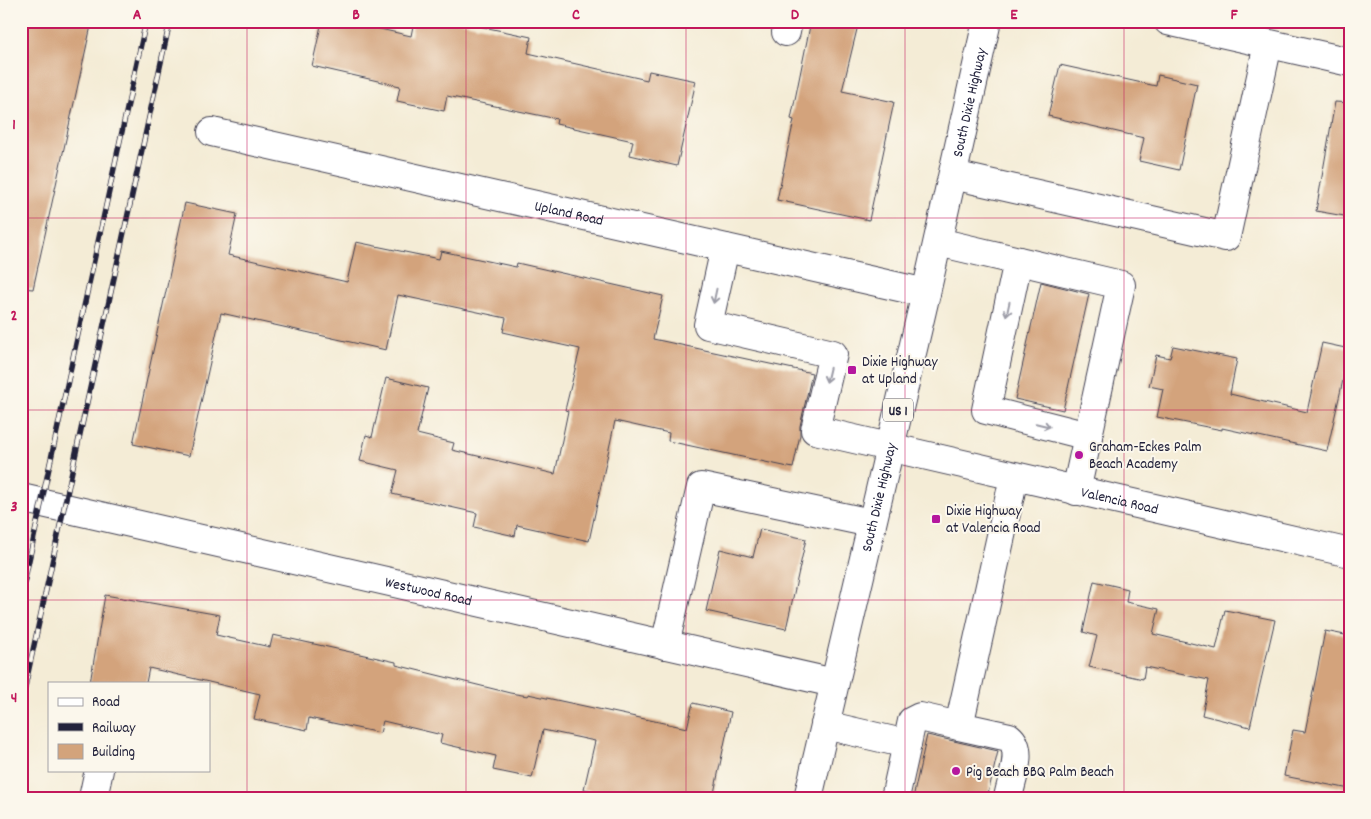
<svg xmlns="http://www.w3.org/2000/svg" width="1371" height="819" viewBox="0 0 1371 819" font-family="Dekko,sans-serif">
	<style>
		.building { fill: #d3a37b }
		.lines { fill: none; stroke-linecap: round; stroke-linejoin: round }
		.minor-casing { stroke: #424052; stroke-width: 30 }
		.major-casing { stroke: #424052; stroke-width: 30 }
		.minor { stroke: #fff; stroke-width: 28 }
		.major { stroke: #fff; stroke-width: 28 }
		.rail-casing { stroke: #22223b; stroke-width: 5.5 }
		.rail { stroke: #fbf7ec; stroke-width: 4; stroke-dasharray: 11; stroke-linecap: butt }
		.oneway { stroke: #9c9ca7 }
		.grid { fill: none; stroke: #c2185b; stroke-width: 1; stroke-opacity: 0.55 }
		.poi-dot { fill: #b5179e; stroke: #fbf7ec; stroke-width: 2 }
		.labels { text-anchor: middle; stroke-width: 4; stroke-linejoin: round; paint-order: stroke }
		.shield { fill: #fbf7ec; stroke: #636270; stroke-width: 1 }
		.shield-label { font-size: 14px; font-weight: bold; fill: #22223b }
		.street-label { font-size: 15px; fill: #22223b; stroke: #fbf7ec }
		.poi-label { font-size: 15px; fill: #22223b; stroke: #fbf7ec; text-anchor: start }
		.neatline { fill: none; stroke: #c2185b; stroke-width: 2 }
		.grid-label { font-size: 16px; text-anchor: middle; font-weight: bold; fill: #c2185b }
	</style>
	<rect width="100%" height="100%" fill="#fbf7ec"/>
	<filter id="ink" filterUnits="userSpaceOnUse"><feTurbulence type="fractalNoise" baseFrequency=".02" numOctaves="2"/><feDisplacementMap in="SourceGraphic" scale="10" xChannelSelector="R" yChannelSelector="G"/><feConvolveMatrix kernelMatrix="1 2 1 2 8 2 1 2 1" color-interpolation-filters="sRGB"/></filter>
	<filter id="wash" filterUnits="userSpaceOnUse"><feTurbulence type="fractalNoise" baseFrequency=".0096" numOctaves="4" result="noise"/><feDisplacementMap in="SourceGraphic" scale="20" xChannelSelector="R" yChannelSelector="G"/><feGaussianBlur stdDeviation="1.12" result="paint"/><feColorMatrix in="noise" values="0 0 0 0 0 0 0 0 0 0 0 0 0 0 0 0 0 1.4 0 .05"/><feComposite in="paint" operator="in"/></filter>
	<g filter="url(#wash)">
		<rect width="100%" height="100%" fill="#f4ecd6"/>
		<g id="blocks">
			<g class="building">
				<polygon points="21,21 92,21 33,289 21,288"/>
				<polygon points="322,21 345,21 411,36 414,21 455,21 531,37 528,53 647,80 649,71 696,81 677,166 630,155 633,141 556,124 557,119 447,96 444,111 397,101 400,86 312,66"/>
				<polygon points="811,21 859,21 842,91 894,102 869,220 777,200 794,120 791,119"/>
				<polygon points="1060,65 1156,86 1158,75 1197,84 1179,170 1139,161 1144,138 1048,116"/>
				<polygon points="1335,102 1350,103 1350,217 1316,211"/>
				<polygon points="185,203 237,214 228,255 347,282 356,242 439,259 441,251 516,267 517,263 663,296 653,339 812,373 800,426 800,435 793,468 668,441 669,433 615,421 589,541 517,525 515,536 474,527 477,513 392,494 398,470 360,461 366,435 372,437 386,378 428,388 417,434 454,443 452,450 555,474 568,411 565,410 580,349 503,332 506,318 398,295 386,350 221,313 189,456 133,444"/>
				<polygon points="1041,282 1089,294 1063,410 1015,399"/>
				<polygon points="1322,343 1350,349 1327,451 1222,428 1222,430 1157,417 1163,389 1149,386 1156,355 1170,358 1173,346 1237,359 1230,394 1307,412"/>
				<polygon points="760,529 806,539 786,629 706,611 720,549 753,557"/>
				<polygon points="1094,581 1128,589 1126,602 1159,609 1153,634 1216,649 1225,610 1275,620 1250,727 1202,715 1209,680 1145,667 1143,679 1089,667 1097,636 1083,632"/>
				<polygon points="105,595 220,615 216,635 270,647 273,635 396,662 396,665 510,693 528,696 528,694 687,728 693,703 731,712 713,798 624,798 584,789 595,741 543,730 532,778 493,770 496,756 440,743 442,735 383,721 380,733 309,718 307,730 254,719 260,694 149,668 146,683 90,683"/>
				<polygon points="1325,631 1350,636 1350,789 1284,776 1293,730 1305,732"/>
				<polygon points="927,735 998,751 987,798 913,798"/>
			</g>
		</g>
	</g>
	<g filter="url(#ink)">
		<use href="#blocks" fill-opacity="0" stroke="#424052" stroke-width="1"/>
		<g class="lines">
			<defs>
				<g id="minor">
					<polyline points="1168,21 1350,62"/>
					<polyline points="786,32 788,21"/>
					<path id="s1" d="M212,132l714,161"/>
					<polyline points="953,175 1226,237 1268,44"/>
					<polyline points="938,242 1121,285 1076,491"/>
					<path id="s2" d="M725,248l-17,77 125,29 -18,76 535,123"/>
					<polyline points="1018,261 986,410 1088,436"/>
					<path id="s3" d="M21,498l813,185"/>
					<polyline points="665,645 701,487 871,523"/>
					<polyline points="825,725 907,744"/>
					<path d="M959,726l50,11c16,13 2,43 -1,61"/>
					<polyline points="93,798 99,770"/>
					<polyline points="895,798 912,721 920,717 959,726 1014,477"/>
				</g>
				<g id="major">
					<path id="s4" d="M808,798l118,-505 61,-272"/>
				</g>
			</defs>
			<use href="#minor" class="minor-casing"/>
			<use href="#major" class="major-casing"/>
			<use href="#minor" class="minor"/>
			<use href="#major" class="major"/>
			<defs>
				<g id="rail">
					<polyline points="21,597 146,21"/>
					<polyline points="21,705 170,21"/>
				</g>
			</defs>
			<use href="#rail" class="rail-casing"/>
			<use href="#rail" class="rail"/>
		</g>
		<defs><path id="oneway-shaft" d="M-6 0H5M1.5-3L5.5 0L1.5 3" fill="none" stroke-width="1.6" stroke-linecap="round" stroke-linejoin="round" transform="scale(1.25)"/></defs>
		<g class="oneway">
			<use href="#oneway-shaft" transform="translate(715 296) rotate(102)"/>
			<use href="#oneway-shaft" transform="translate(1008 309) rotate(102)"/>
			<use href="#oneway-shaft" transform="translate(828 375) rotate(103)"/>
			<use href="#oneway-shaft" transform="translate(1043 425) rotate(14)"/>
		</g>
	</g>
	<path class="grid" d="M247,21v777M466,21v777M686,21v777M905,21v777M1124,21v777M21,218h1329M21,410h1329M21,600h1329"/>
	<g class="poi-dot">
		<rect x="847" y="365" width="10" height="10" rx="2.5"/>
		<circle cx="1079" cy="455" r="5"/>
		<rect x="931" y="514" width="10" height="10" rx="2.5"/>
		<circle cx="956" cy="771" r="5"/>
	</g>
	<g class="labels">
		<rect class="shield" x="883" y="398.5" width="30" height="23" rx="4"/>
		<g class="shield-label">
			<text x="898" y="415">US 1</text>
		</g>
		<g class="street-label">
			<text dy="5" stroke="none"><textPath href="#s4" startOffset="714">South Dixie Highway</textPath></text>
			<text dy="5" stroke="none"><textPath href="#s1" startOffset="366">Upland Road</textPath></text>
			<text dy="5" stroke="none"><textPath href="#s4" startOffset="309">South Dixie Highway</textPath></text>
			<text dy="5" stroke="none"><textPath href="#s2" startOffset="598">Valencia Road</textPath></text>
			<text dy="5" stroke="none"><textPath href="#s3" startOffset="418">Westwood Road</textPath></text>
		</g>
		<g class="poi-label">
			<text x="862" y="366">Dixie Highway<tspan x="862" dy="17">at Upland</tspan></text>
			<text x="1089" y="451">Graham-Eckes Palm<tspan x="1089" dy="17">Beach Academy</tspan></text>
			<text x="946" y="515">Dixie Highway<tspan x="946" dy="17">at Valencia Road</tspan></text>
			<text x="966" y="776">Pig Beach BBQ Palm Beach</text>
		</g>
	</g>
	<rect width="1371" height="819" fill="none" stroke="#fbf7ec" stroke-width="55"/>
	<rect x="48" y="682" width="162" height="90" fill="#fbf7ec" stroke="#a4a2a5"/>
	<rect x="58" y="698" width="25" height="8" fill="#ffffff" stroke="#a4a2a5"/>
	<text x="92" y="706" font-size="15" fill="#22223b">Road</text>
	<rect x="58" y="723" width="25" height="8" fill="#22223b" stroke="#a4a2a5"/>
	<text x="92" y="732" font-size="15" fill="#22223b">Railway</text>
	<rect x="58" y="744" width="25" height="15" fill="#d3a37b" stroke="#a4a2a5"/>
	<text x="92" y="756" font-size="15" fill="#22223b">Building</text>
	<rect x="28" y="28" width="1316" height="764" class="neatline"/>
	<g class="grid-label">
		<text x="137" y="19">A</text>
		<text x="356" y="19">B</text>
		<text x="576" y="19">C</text>
		<text x="795" y="19">D</text>
		<text x="1014" y="19">E</text>
		<text x="1234" y="19">F</text>
		<text x="14" y="129">1</text>
		<text x="14" y="320">2</text>
		<text x="14" y="511">3</text>
		<text x="14" y="702">4</text>
	</g>
</svg>
